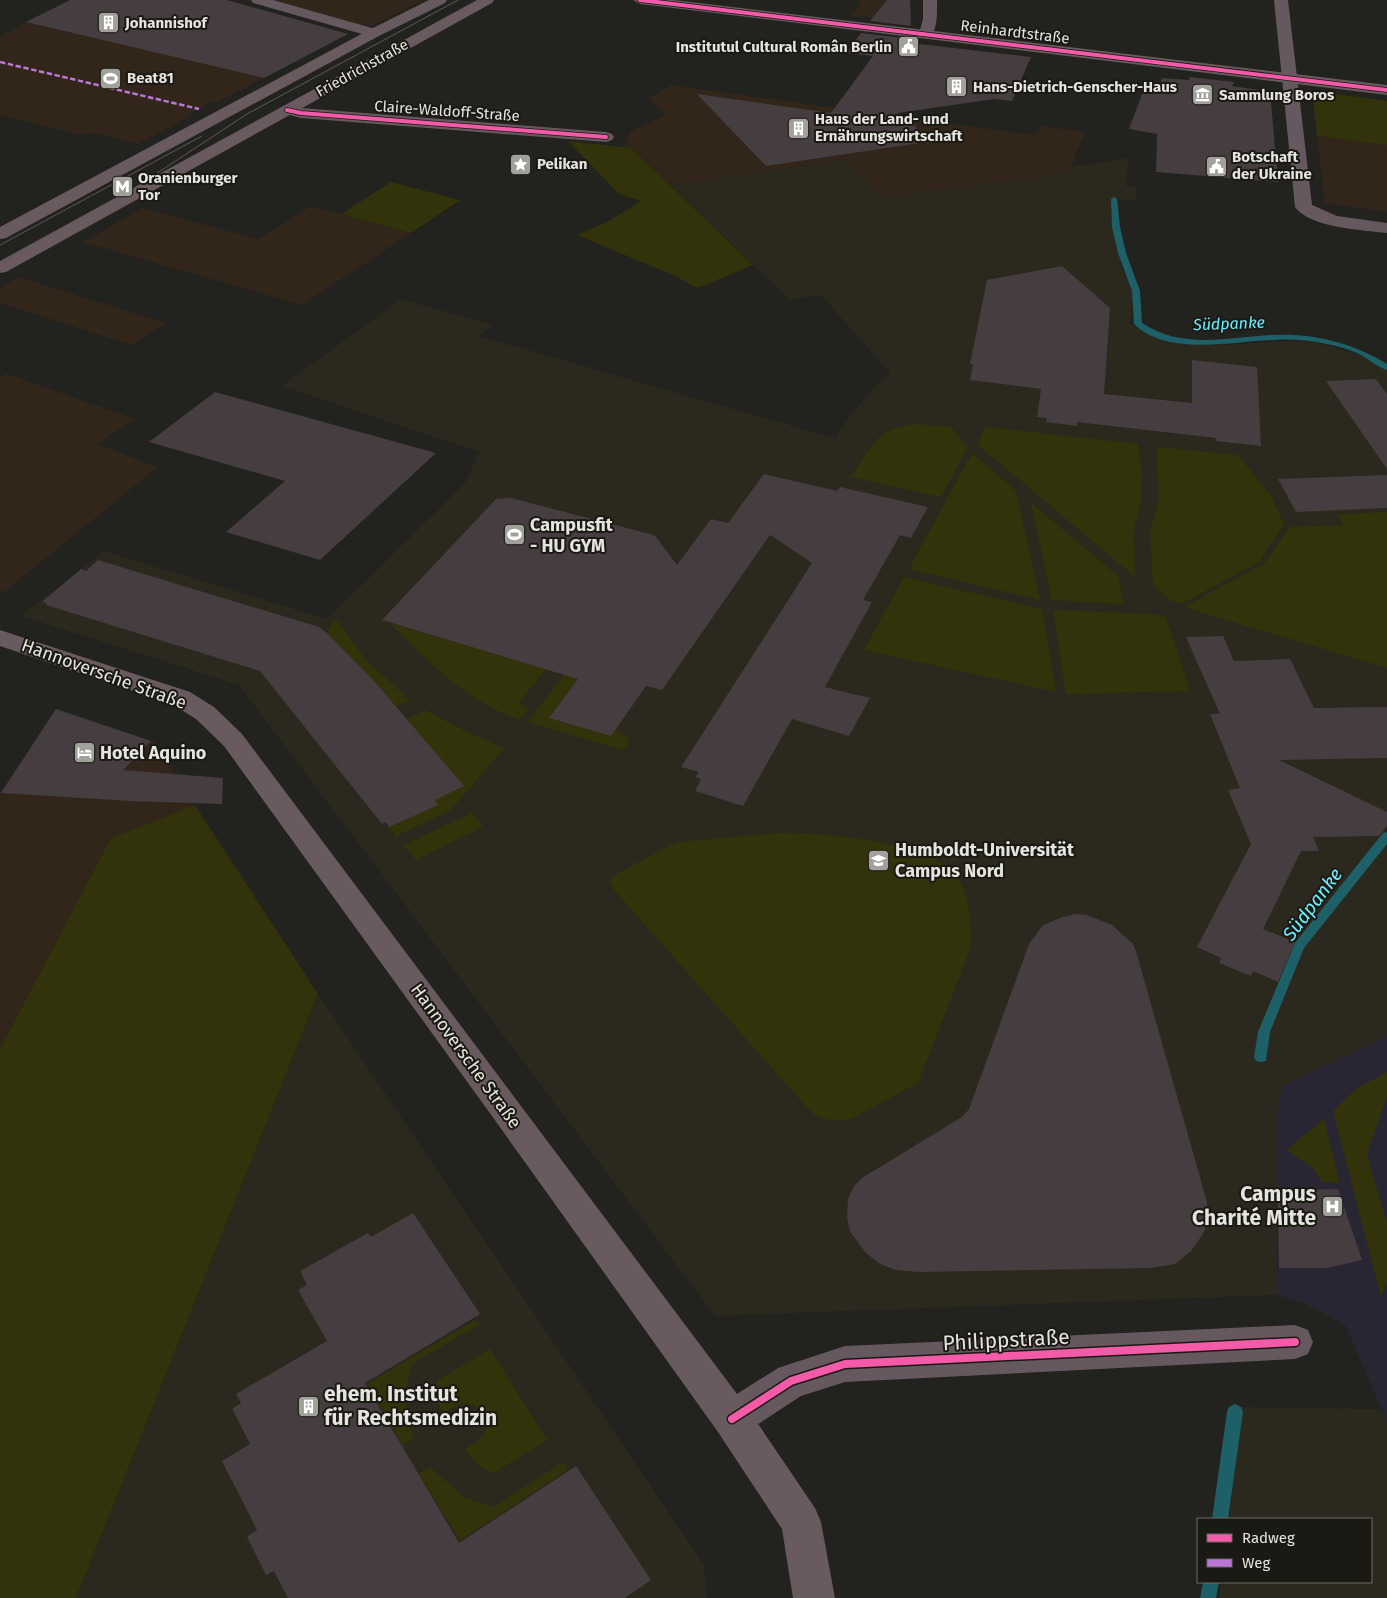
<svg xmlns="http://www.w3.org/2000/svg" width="1387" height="1598" viewBox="0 0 1387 1598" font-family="'Fira Sans',sans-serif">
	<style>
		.commercial { fill: #32261b }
		.built { fill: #2b281d }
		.medical { fill: #292634 }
		.green { fill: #32330a }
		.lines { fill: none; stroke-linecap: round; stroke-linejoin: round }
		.stream { fill: #1e6067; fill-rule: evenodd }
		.building { fill: #453d40 }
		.street { fill: #66585f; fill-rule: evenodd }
		.secondary { fill: #695a60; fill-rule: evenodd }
		.tram { stroke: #5e595a; stroke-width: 1 }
		.quiet { stroke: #ba77d6; stroke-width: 2.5; stroke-dasharray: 5.5 2.5; stroke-linecap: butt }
		.cycleway-far1-casing { stroke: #1b1913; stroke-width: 5.5 }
		.cycleway-casing { stroke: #1b1913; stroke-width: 11 }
		.cycleway-far1 { stroke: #f35aa7; stroke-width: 4 }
		.cycleway { stroke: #f35aa7; stroke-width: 8 }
		.labels { text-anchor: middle; stroke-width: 4; stroke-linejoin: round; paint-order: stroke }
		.far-poi-label { font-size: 15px; font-weight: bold; fill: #e5e4df; stroke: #1b1913; text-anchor: start }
		.far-street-label { font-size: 15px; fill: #e5e4df; stroke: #1b1913 }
		.far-water-label { font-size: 16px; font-style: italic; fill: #6aeeff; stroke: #1b1913 }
		.poi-label { font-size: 18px; font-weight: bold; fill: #e5e4df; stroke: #1b1913; text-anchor: start }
		.street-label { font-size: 18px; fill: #e5e4df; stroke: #1b1913 }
		.water-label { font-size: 19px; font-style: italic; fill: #6aeeff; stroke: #1b1913 }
		.near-poi-label { font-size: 21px; font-weight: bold; fill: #e5e4df; stroke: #1b1913; text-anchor: end }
		.near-street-label { font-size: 21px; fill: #e5e4df; stroke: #1b1913 }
	</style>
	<rect width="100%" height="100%" fill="#22221e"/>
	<g class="commercial">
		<polygon points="70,0 227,0 348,34 215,103 211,102 188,115 191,116 138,144 95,133 81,135 0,115 0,36"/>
		<polygon points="273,0 423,0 371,26 360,25"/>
		<polygon points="858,0 910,0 911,18 900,21 851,15 861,3"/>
		<polygon points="670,85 1035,135 1040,126 1085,132 1068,174 884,197 843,159 671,186 631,148 624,147 631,131 666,115 649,98"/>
		<polygon points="1317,136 1387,145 1387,212 1325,203"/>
		<polygon points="311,206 411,233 302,305 83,242 143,208 258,239"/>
		<polygon points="19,277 60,290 166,323 132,345 0,303 0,288"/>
		<polygon points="7,374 135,419 97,444 158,467 4,592 0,591 0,377"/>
		<polygon points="56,709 155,742 195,805 111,838 0,1049 0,793"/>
	</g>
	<g class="built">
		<polygon points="1129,158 1126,186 1137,187 1136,201 1114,199 1121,267 1134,293 1130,324 1159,339 1227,345 1278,341 1315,342 1360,355 1387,370 1387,1036 1282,1087 1277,1116 1278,1295 715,1316 239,685 21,616 104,551 327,619 466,482 479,452 282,386 401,299 493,325 479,336 835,438 853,411 886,376 891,374 821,295 790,300 671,186 843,159 884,197 1068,174 1071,167"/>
		<polygon points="318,994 704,1565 707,1598 76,1598"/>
		<polygon points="1242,1407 1381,1409 1387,1421 1387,1598 1219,1598 1221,1582 1371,1582 1371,1519 1229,1519"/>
	</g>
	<polygon class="medical" points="1387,1036 1387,1421 1345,1325 1305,1304 1278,1295 1277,1116 1282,1086"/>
	<g class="green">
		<polygon points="1312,91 1387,101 1387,145 1317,136"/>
		<polygon points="568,141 631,148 753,265 698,288 673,275 577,235 607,222 641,201 619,194"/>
		<polygon points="391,182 460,200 411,233 341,214"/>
		<path d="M916,424l35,3 17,20 -27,50 -90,-20c21,-31 25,-49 65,-53z"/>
		<polygon points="986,427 1138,444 1142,473 1141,500 1134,530 1135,577 977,444"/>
		<polygon points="1157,447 1238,455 1271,496 1284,524 1259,562 1181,604 1170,600 1153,586 1150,532 1159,500"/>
		<polygon points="972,453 1016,491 1040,600 909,569"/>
		<polygon points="1031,503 1119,577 1123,604 1052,600"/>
		<polygon points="1387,512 1387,668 1186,608 1186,606 1264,564 1290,527 1343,525 1338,514"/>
		<polygon points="904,577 1042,609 1056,692 864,650"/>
		<polygon points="1053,610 1153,614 1166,617 1190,691 1066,694"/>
		<polygon points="334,620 338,622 366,660 410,700 396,707 375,682 327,633"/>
		<path d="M390,623l156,46 -27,33 9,7 -9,11c-54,-20 -89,-57 -129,-97z"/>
		<polygon points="569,668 586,668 549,718 611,736 615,729 629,738 627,746 622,750 528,722"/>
		<polygon points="426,710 461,729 504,748 451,810 396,836 389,827 435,800 406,719"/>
		<polygon points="195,805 318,994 76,1598 0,1598 0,1049 111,838"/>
		<polygon points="472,813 483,827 416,860 404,845"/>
		<path d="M778,833c47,1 137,6 173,37 13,12 19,34 19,52 0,8 2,18 0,26 -4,15 -11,29 -16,43 -12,31 -24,61 -36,92l-67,36c-15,4 -27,1 -40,-7l-197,-222 -4,-9 6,-7 61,-32z"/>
		<polygon points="1387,1072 1387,1096 1367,1155 1387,1223 1387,1283 1381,1297 1333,1111 1357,1088"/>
		<polygon points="1324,1119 1340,1183 1322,1182 1313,1168 1286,1150"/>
		<path d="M475,1320l4,5 -66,38c-10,24 -10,51 1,75l-11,7 -36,-61z"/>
		<path d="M490,1349l57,91 -53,33c-14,-5 -21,-11 -29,-24 5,-3 12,-6 16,-11 10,-12 4,-32 -12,-34 -10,-1 -19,5 -26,9 -7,-12 -8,-20 -5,-33z"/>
		<polygon points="563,1462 569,1469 460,1540 419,1474 430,1467 464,1497 494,1507"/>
	</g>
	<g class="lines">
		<g class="stream">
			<path d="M1114,197l3,2 3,28 6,26 14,38 2,32c41,27 86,14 131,12 41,-2 80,8 114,29v6c-9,-3 -18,-10 -26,-15 -14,-7 -29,-10 -44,-13 -14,-2 -28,-3 -42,-2 -42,1 -107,17 -141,-16l-2,-33 -14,-38 -6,-26 -1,-28z"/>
			<polygon points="1387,832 1387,844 1304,948 1270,1032 1266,1061 1261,1062 1256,1061 1254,1057 1258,1032 1295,943 1383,833"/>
			<polygon points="1235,1404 1241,1407 1243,1412 1228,1519 1212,1519 1227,1412 1229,1407"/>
			<polygon points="1203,1582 1219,1582 1216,1598 1200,1598"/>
		</g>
	</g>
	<g class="building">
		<polygon points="70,0 227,0 348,34 264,78 26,22"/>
		<polygon points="887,0 910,0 911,26 870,21"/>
		<polygon points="861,33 911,39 911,43 1031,57 1012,101 994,99 898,113 933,141 766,166 697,94 831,113 873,56 846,53"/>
		<polygon points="1190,77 1234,82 1232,86 1259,90 1258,97 1262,97 1261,100 1271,102 1278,182 1156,172 1157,134 1129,129 1145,86 1156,87 1157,84 1160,84 1162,78 1189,80"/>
		<polygon points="1062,266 1110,308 1104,394 1192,403 1192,360 1257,367 1261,446 1216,441 1216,438 1077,422 1077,426 1046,422 1047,418 1037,417 1041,389 970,380 973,364 970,364 987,280"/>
		<polygon points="1376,379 1387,394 1387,469 1326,381"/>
		<polygon points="215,392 436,453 320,560 226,532 285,481 149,442"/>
		<polygon points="764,474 837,491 840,487 928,507 911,538 900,535 863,600 872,602 825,687 870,698 849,736 792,719 743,806 695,791 701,779 695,777 699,772 681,767 812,563 770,535 662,690 646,686 611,736 549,718 578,679 382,620 496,499 511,498 650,534 656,537 677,565 711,519 728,523"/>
		<polygon points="1387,475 1387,508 1296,512 1278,479"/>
		<polygon points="98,560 319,627 327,633 375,682 464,786 435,800 438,805 389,827 386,822 382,824 260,671 46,605 47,603 42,602 81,569 86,571"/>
		<polygon points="1223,636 1234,661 1290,659 1314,708 1387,707 1387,758 1279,760 1387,812 1387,826 1379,836 1313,837 1319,851 1301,851 1263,929 1295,942 1278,982 1253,971 1251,976 1219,963 1221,958 1197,947 1251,844 1228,790 1240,788 1210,714 1220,714 1186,637"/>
		<polygon points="56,709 151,741 123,770 223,778 222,804 130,801 1,793"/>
		<polygon points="1075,914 1087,915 1112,925 1132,943 1136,951 1207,1202 1205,1230 1197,1243 1191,1251 1175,1264 1150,1268 918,1272 896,1270 880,1264 866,1253 850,1232 847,1217 848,1199 854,1186 862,1178 952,1123 962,1117 969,1109 1029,944 1043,925 1063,917"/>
		<polygon points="1338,1189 1362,1260 1327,1268 1279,1268 1278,1193 1302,1193 1302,1190"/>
		<polygon points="413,1213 480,1314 365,1383 459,1543 576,1466 651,1580 625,1598 288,1598 274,1571 266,1575 247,1537 257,1530 222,1461 250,1444 232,1409 241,1403 236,1394 327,1341 298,1290 307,1285 300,1271 368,1233 371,1237"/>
	</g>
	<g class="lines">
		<g class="street">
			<polygon points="251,0 273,0 379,30 381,33 379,36 369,36 253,3"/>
			<path d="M923,0h14c0,13 1,26 -6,37h-10l-2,-3 4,-15z"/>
			<path d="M1274,0h14l24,205 25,11 50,7v10c-24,-3 -77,-5 -92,-26z"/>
			<polygon points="287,105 301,108 606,132 612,134 614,137 612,140 606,142 301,118 282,113 279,110 282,107"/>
			<polygon points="1295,1325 1308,1330 1313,1342 1308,1354 1295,1359 845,1382 801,1396 746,1432 732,1438 718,1432 713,1419 718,1406 778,1368 845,1346"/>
		</g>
		<g class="secondary">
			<polygon points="429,0 447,0 445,3 379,36 6,238 0,239 0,227 369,30"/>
			<polygon points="477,0 494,0 492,3 6,272 0,273 0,261"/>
			<polygon points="633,0 674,0 1387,85 1387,95 640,4"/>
			<polygon points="0,630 190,692 214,707 242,734 746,1406 815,1508 821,1522 835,1598 793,1598 782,1529 718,1432 497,1123 224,746 196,719 172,704 0,646"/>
		</g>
		<g class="tram">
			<polyline points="0,245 202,136"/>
			<polyline points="0,262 133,189 247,114 458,0"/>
		</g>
		<polyline class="quiet" points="0,62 199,109"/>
		<defs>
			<g id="cycleway-far1">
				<polyline points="640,0 1387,90"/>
				<polyline points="287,110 301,113 606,137"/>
			</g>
			<polyline id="cycleway" points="732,1419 791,1381 845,1364 1295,1342"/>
		</defs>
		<use href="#cycleway-far1" class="cycleway-far1-casing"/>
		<use href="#cycleway" class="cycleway-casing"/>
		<use href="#cycleway-far1" class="cycleway-far1"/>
		<use href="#cycleway" class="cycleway"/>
	</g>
	<defs>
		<symbol id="building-square" viewBox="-11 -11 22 22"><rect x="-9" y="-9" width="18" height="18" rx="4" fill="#a1a09b" stroke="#1b1913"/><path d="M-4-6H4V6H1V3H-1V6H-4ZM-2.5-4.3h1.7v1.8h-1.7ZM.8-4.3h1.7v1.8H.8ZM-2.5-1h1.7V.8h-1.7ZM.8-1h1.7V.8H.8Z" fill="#fff"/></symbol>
		<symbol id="civic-square" viewBox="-11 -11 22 22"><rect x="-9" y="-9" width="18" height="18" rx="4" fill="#a1a09b" stroke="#1b1913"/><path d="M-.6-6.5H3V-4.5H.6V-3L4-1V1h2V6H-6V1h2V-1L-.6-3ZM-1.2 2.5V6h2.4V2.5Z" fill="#fff"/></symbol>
		<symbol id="stadium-square" viewBox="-11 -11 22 22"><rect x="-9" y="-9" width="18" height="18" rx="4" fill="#a1a09b" stroke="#1b1913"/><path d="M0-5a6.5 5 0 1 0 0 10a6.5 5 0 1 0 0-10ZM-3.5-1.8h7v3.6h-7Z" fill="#fff"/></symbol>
		<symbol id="museum-square" viewBox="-11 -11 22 22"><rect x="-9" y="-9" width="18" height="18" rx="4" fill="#a1a09b" stroke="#1b1913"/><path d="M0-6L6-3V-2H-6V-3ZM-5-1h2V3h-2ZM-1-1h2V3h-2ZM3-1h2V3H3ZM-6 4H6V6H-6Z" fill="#fff"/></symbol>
		<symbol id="sight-square" viewBox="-11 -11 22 22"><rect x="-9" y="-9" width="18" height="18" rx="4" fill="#a1a09b" stroke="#1b1913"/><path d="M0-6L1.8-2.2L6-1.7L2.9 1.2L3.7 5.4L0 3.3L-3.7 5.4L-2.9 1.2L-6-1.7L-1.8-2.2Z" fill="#fff"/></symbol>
		<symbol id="metro-square" viewBox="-11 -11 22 22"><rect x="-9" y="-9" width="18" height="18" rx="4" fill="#a1a09b" stroke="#1b1913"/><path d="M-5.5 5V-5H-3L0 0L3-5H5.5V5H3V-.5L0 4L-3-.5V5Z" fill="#fff"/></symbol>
		<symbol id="hotel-square" viewBox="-11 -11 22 22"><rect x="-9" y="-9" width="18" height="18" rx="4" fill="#a1a09b" stroke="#1b1913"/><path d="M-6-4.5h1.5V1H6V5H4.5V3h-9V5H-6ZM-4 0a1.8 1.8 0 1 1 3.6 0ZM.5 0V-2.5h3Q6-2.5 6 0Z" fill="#fff"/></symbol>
		<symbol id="university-square" viewBox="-11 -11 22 22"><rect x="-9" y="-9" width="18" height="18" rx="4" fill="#a1a09b" stroke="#1b1913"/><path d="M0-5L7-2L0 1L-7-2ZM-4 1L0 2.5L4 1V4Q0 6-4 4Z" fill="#fff"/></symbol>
		<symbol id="hospital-square" viewBox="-11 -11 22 22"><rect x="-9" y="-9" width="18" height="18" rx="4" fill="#a1a09b" stroke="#1b1913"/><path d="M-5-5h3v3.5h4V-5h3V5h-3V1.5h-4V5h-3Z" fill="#fff"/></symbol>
	</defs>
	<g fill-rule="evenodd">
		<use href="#building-square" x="96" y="10" width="25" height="25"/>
		<use href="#civic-square" x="896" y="34" width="25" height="25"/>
		<use href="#stadium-square" x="98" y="66" width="25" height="25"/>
		<use href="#building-square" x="944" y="74" width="25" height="25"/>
		<use href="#museum-square" x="1190" y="82" width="25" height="25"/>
		<use href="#building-square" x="786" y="116" width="25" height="25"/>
		<use href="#sight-square" x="508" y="152" width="25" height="25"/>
		<use href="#civic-square" x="1204" y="154" width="25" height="25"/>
		<use href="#metro-square" x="110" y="174" width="25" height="25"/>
		<use href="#stadium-square" x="502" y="522" width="25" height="25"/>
		<use href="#hotel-square" x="72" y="740" width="25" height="25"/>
		<use href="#university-square" x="866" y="848" width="25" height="25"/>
		<use href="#hospital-square" x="1320" y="1194" width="25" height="25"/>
		<use href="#building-square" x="296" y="1394" width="25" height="25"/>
	</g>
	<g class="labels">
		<g class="far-poi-label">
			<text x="125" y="28">Johannishof</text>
			<text x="892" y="52" text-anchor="end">Institutul Cultural Român Berlin</text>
			<text x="127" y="83">Beat81</text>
			<text x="973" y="92">Hans-Dietrich-Genscher-Haus</text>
			<text x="1219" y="100">Sammlung Boros</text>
			<text x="815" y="124">Haus der Land- und<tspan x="815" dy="17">Ernährungswirtschaft</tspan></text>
			<text x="1232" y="162">Botschaft<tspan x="1232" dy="17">der Ukraine</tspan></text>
			<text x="537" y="169">Pelikan</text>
			<text x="138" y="183">Oranienburger<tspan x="138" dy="17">Tor</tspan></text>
		</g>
		<g class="far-street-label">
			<text transform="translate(1015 32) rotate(7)" y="5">Reinhardtstraße</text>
			<text transform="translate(362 68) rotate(-29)" y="5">Friedrichstraße</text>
			<text transform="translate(447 111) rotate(4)" y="5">Claire-Waldoff-Straße</text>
		</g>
		<g class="far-water-label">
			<text transform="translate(1229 323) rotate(-2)" y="6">Südpanke</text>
		</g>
		<g class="poi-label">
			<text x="530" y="531">Campusfit<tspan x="530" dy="21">- HU GYM</tspan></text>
			<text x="100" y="759">Hotel Aquino</text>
			<text x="895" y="856">Humboldt-Universität<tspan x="895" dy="21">Campus Nord</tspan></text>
		</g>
		<g class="street-label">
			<text transform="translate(104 674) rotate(20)" y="6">Hannoversche Straße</text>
			<text transform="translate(466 1056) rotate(54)" y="6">Hannoversche Straße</text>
		</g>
		<g class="water-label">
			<text transform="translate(1312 904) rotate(-53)" y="7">Südpanke</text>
		</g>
		<g class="near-poi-label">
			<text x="1316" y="1201">Campus<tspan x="1316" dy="24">Charité Mitte</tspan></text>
			<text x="324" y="1401" text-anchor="start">ehem. Institut<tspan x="324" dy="24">für Rechtsmedizin</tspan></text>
		</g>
		<g class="near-street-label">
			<text transform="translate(1006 1340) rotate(-3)" y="7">Philippstraße</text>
		</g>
	</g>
	<rect x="1197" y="1518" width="175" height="65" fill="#1b1913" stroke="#6c6a65"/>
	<rect x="1207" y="1534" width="25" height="8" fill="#f35aa7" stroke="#6c6a65"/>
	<text x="1242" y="1543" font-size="15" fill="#e5e4df">Radweg</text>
	<rect x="1207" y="1559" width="25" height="8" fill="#ba77d6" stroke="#6c6a65"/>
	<text x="1242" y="1568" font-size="15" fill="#e5e4df">Weg</text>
</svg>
